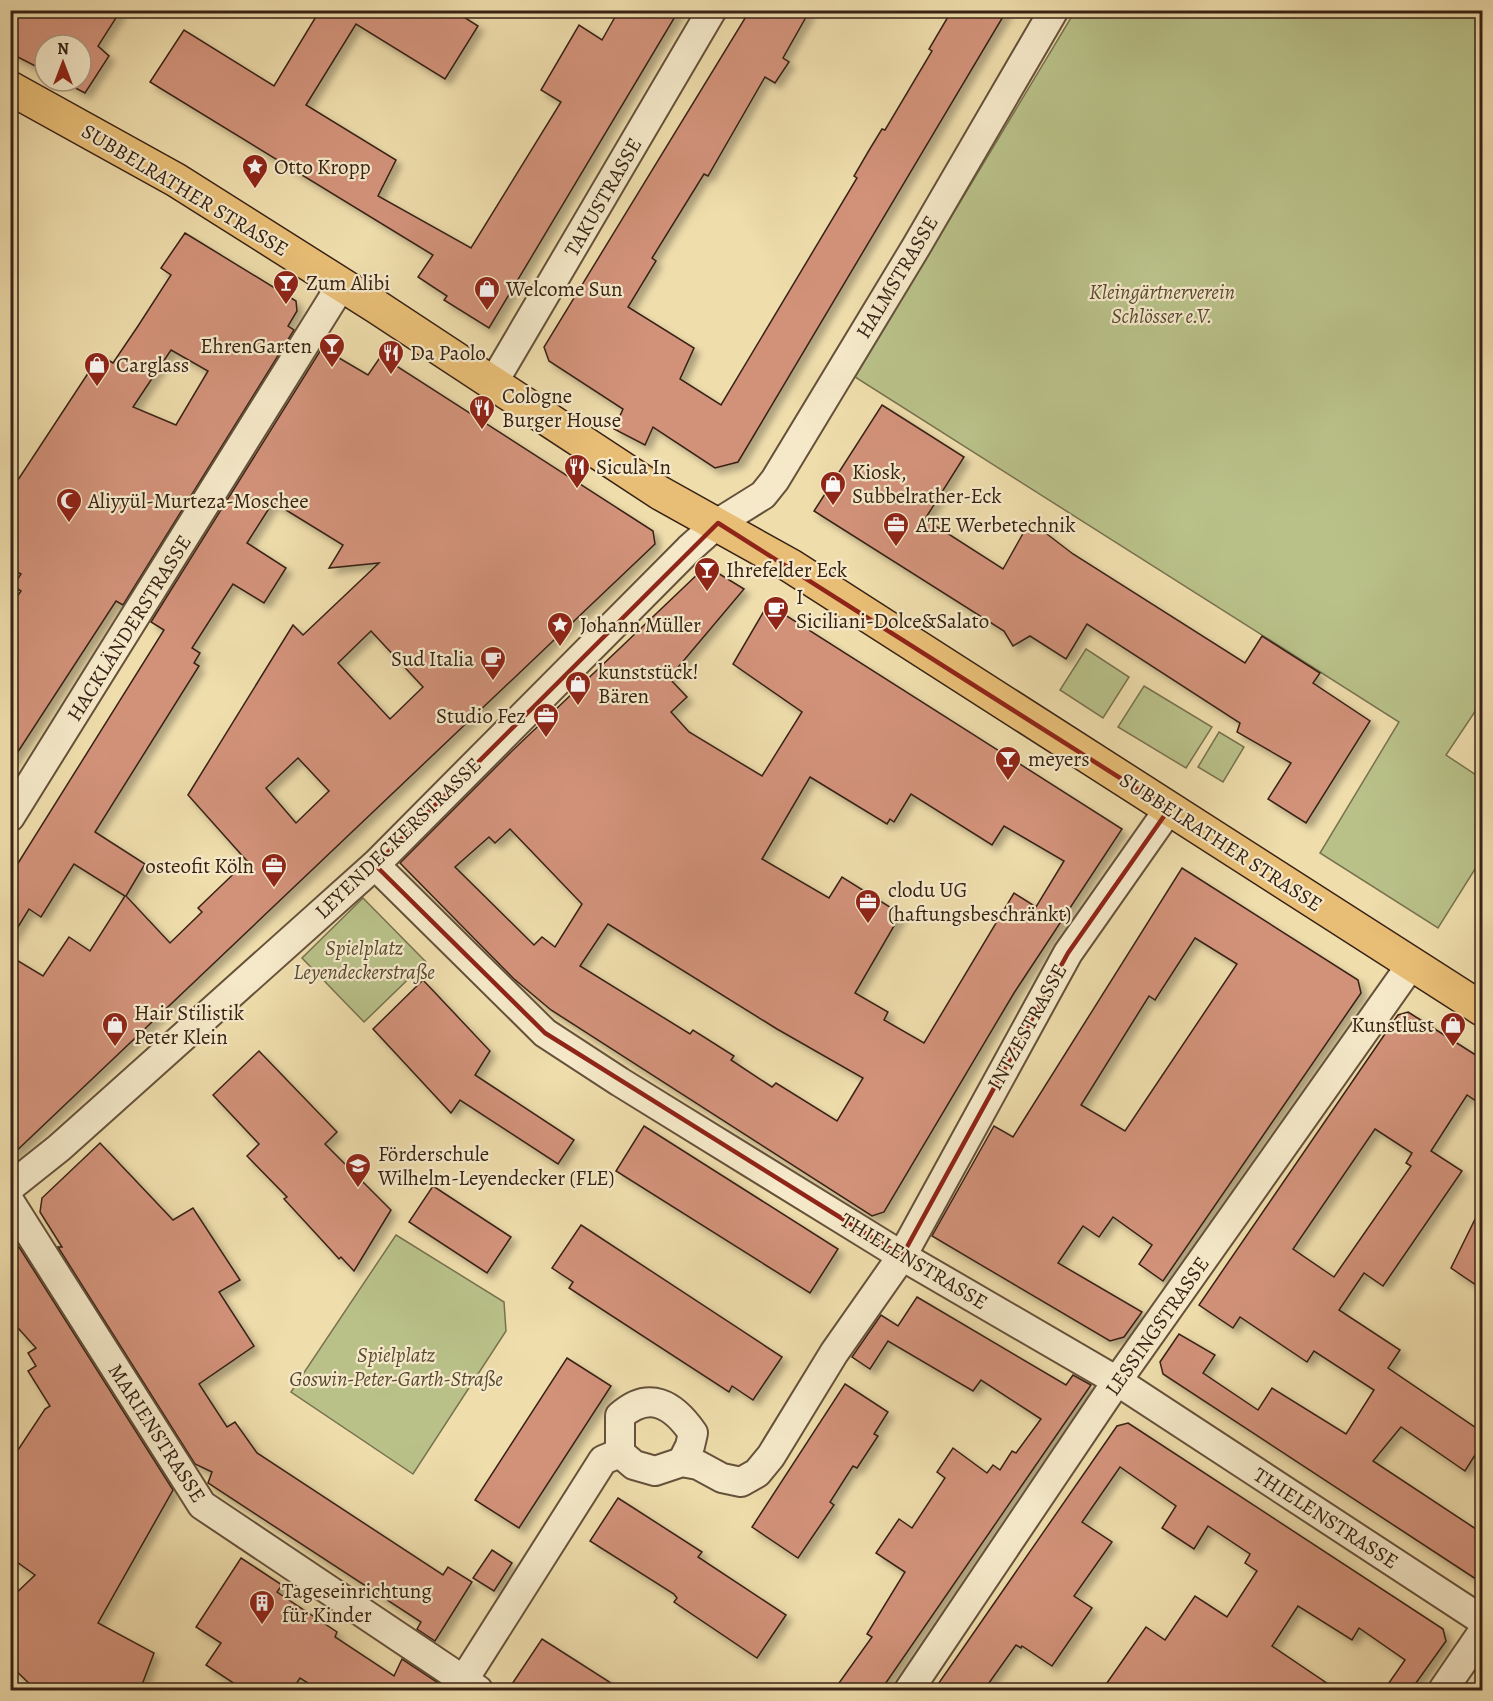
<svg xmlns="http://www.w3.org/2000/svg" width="1493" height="1701" viewBox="0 0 1493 1701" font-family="Alegreya,serif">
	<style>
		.green { fill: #b9c189; stroke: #78724f; stroke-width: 1.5 }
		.building { fill: #d2927a; stroke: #382215; stroke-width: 1.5; fill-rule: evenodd; filter: url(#shadow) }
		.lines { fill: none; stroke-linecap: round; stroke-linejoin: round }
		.minor-casing { stroke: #66513b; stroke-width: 32 }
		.major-casing { stroke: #382215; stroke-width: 36 }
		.minor { stroke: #f5e9c9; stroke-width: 28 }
		.major { stroke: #e8be76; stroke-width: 33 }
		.marked { fill: none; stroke: #8f2418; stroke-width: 4.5; stroke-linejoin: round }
		.labels { text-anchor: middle; stroke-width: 4.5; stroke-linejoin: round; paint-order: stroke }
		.poi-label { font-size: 21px; fill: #382215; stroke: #f5e9c9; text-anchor: start }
		.street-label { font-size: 21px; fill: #382215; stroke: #f5e9c9 }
		.park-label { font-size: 21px; font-style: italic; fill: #584a32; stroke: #f5e9c9 }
	</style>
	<defs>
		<filter id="shadow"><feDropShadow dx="5.5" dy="5.5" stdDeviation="3" flood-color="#0004"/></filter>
	</defs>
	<rect width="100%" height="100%" fill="#efddac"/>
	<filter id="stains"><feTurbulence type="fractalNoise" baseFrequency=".00333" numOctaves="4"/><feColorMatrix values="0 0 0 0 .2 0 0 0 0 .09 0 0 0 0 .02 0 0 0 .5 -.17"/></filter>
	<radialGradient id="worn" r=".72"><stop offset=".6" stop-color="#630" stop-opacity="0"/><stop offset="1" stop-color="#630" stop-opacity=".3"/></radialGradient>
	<g class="green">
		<polygon points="1075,11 1482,11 1482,713 1476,710 1446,755 1482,779 1482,858 1438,928 1320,853 1399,722 855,377"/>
		<polygon points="1086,649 1129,677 1103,718 1060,690"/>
		<polygon points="1144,686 1212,727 1186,768 1118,727"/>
		<polygon points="1219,732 1244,747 1223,782 1198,767"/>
		<polygon points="363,898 426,962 364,1022 302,958"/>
		<polygon points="396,1235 504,1302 506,1331 413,1474 291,1392"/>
	</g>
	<g class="building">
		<polygon points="10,10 121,10 98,46 109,56 85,93 62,81 81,81 81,45 45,45 45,71 10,53"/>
		<polygon points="320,10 453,10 478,26 445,79 356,24 306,105 396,160 378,196 471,248 561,102 541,90 579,25 602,40 619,10 679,10 489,328 444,300 447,296 418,277 433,255 150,82 184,30 274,86"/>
		<polygon points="750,10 810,10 783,58 789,62 775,83 765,77 708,176 704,174 652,258 656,261 628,307 694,348 680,379 721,405 857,178 854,176 868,152 882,129 885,130 932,51 929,49 952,10 1007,10 738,462 715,468 653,427 645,445 614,429 623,409 549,361 544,347"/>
		<path d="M185,233l111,68 1,10 -9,15 6,4 -171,275 -7,-4 -106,163v-157l11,-16 -8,-5 8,-12 -11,-6v-76l90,-137 13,8 25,-37 33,-51 -10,-7zM171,350l37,21 -32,54 -43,-18z"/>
		<path d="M322,348l46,27 13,-19 272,175 2,13 -645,613v-201l33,20 26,-39 21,14 35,-55 -51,-32 -33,53 -12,-8 -19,31v-64l154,-246 -13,-8zM273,502l70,43 -14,23 50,-5 -76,72 -10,-10 -105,170 59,66 -49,47 4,4 -32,31 -44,-47 19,-32 -50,-32 104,-166 -5,-3 6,-10 -8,-5 41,-64 31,19 22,-35 -39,-25zM371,631l52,56 -33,32 -52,-56zM298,758l31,33 -33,32 -30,-35z"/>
		<polygon points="882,405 964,457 925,519 1003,569 1030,521 1073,554 1245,663 1262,636 1320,673 1313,683 1370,721 1306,823 1268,799 1291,763 1237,732 1240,723 1087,624 1066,659 1030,636 1013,646 1004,631 814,511"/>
		<path d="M702,570h11l31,19 -75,89 18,19 -16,15 18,20 73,44 40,-64 -69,-48 35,-60 354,225 -108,164 -130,219 -12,4 -321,-206 -38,-32 -113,-115 112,-112zM810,777l77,47 3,-5 4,3 17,-28 81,51 12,-19 60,35 -28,46 -22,-14 -90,150 -40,-23 4,-8 -33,-19 46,-79 -59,-37 -13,21 -67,-39zM510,829l72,75 -27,43 -13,-10 -8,8 -79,-78 34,-30 6,6zM608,924l169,105 86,49 -26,43 -61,-38 -4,4 -41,-27 3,-4 -41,-26 -3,4 -110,-68z"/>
		<path d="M1182,868l176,112 3,13 -198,288 -24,-17 13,-19 -39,-28 -14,20 -16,-11 -25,37 84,49 -18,25 -14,4 -178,-105 62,-110 19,11zM1195,938l42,26 -112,167 -44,-26 68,-109 6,4z"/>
		<polygon points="423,980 490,1051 475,1075 574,1140 558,1164 460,1100 451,1113 373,1029"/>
		<path d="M1408,1012l74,47v46l-15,-10 -36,56 31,20 -79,115 -19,-13 -25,37 61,40 -12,18 94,64v12l-17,27 -64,-44 -28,34 109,72v50l-319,-209 -3,-12 19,-28 36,21 -12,18 55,37 14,-22 74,46 28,-44 -60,-39 -7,11 -67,-45 -7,11 -34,-23 199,-290zM1375,1129l37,24 -6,10 5,3 -77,111 -41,-28z"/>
		<polygon points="259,1051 337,1132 325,1144 391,1210 354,1271 341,1257 339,1259 331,1250 284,1199 287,1197 247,1156 259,1144 213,1095"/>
		<polygon points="644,1126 838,1249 810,1293 616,1171"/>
		<polygon points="100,1143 173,1220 193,1208 240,1280 219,1292 254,1346 199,1384 227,1427 235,1422 257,1453 443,1575 448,1567 472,1582 435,1641 417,1629 421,1622 208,1483 212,1472 195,1464 58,1247 62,1247 40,1212 42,1198"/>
		<polygon points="433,1186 511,1237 487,1273 409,1222"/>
		<polygon points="1482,1205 1482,1289 1451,1268"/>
		<polygon points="581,1225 782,1357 753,1400 732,1386 729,1392 569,1288 573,1282 552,1268"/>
		<polygon points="10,1247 19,1247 173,1490 98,1623 154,1653 140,1690 36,1690 10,1665 10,1599 35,1575 10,1557 10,1462 45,1409 50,1406 28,1371 36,1366 28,1353 36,1348 10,1319"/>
		<polygon points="917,1297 1066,1385 1073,1375 1091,1385 881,1690 834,1690 872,1637 867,1634 905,1572 876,1553 899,1519 912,1528 945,1478 937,1472 953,1448 987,1473 993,1465 1000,1470 1012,1451 1016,1453 1041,1419 981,1380 973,1391 888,1341 870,1369 852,1357 881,1315 898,1326"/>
		<polygon points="567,1358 611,1386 519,1528 475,1500"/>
		<polygon points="845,1384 888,1412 874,1434 878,1436 857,1468 853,1466 830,1502 834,1505 798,1558 752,1527"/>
		<polygon points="1128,1423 1443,1629 1446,1641 1411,1690 1384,1690 1405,1660 1359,1628 1352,1640 1298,1606 1272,1646 1337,1690 1102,1690 1146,1627 1165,1640 1195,1596 1227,1617 1257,1571 1245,1563 1250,1554 1208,1526 1194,1549 1162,1528 1176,1506 1120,1467 1082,1522 1112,1542 1074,1596 1092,1608 1052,1666 1022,1646 1021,1648 1016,1645 984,1690 934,1690 1117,1426"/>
		<polygon points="618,1498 702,1552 698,1557 786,1615 757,1658 674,1602 677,1598 674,1594 590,1541"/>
		<polygon points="492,1550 512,1563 494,1591 473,1578"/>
		<polygon points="241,1558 282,1585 277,1592 337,1632 335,1637 394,1676 402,1659 449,1690 319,1690 300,1678 292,1690 244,1690 206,1665 221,1643 196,1627"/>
		<polygon points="542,1639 622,1690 508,1690"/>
	</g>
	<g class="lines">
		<defs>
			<g id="minor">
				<polyline points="493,383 712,10"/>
				<polyline points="10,817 342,284"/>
				<polyline points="375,865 545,1033 620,1082 902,1256 1117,1381 1482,1620"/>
				<polyline points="10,1187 59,1148 375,865 689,549 718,523 763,495 775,480 916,247 1054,10"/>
				<polyline points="10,1202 202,1505 478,1690"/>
				<path d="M620,1453v-37c29,-26 53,-12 73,17l-3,13 -8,16"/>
				<polyline points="463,1681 603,1460 620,1453 634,1465 655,1471 682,1462 698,1465 722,1478 741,1482 757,1473 771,1456 834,1353 902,1256 1068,953 1169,809"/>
				<polyline points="909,1690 1117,1381 1411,965"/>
				<polyline points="1443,1690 1482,1633"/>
			</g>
			<polyline id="major" points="10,88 176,180 377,307 660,493 791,566 1482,1009"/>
		</defs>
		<use href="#minor" class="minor-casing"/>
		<use href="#major" class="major-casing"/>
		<use href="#minor" class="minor"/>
		<use href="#major" class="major"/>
	</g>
	<path class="marked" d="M718,523l451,286 -101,144 -166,303 -357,-223 -170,-168z"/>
	<defs>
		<symbol id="sight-pin" viewBox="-11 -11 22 30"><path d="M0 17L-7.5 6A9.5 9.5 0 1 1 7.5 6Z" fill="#8f2418" stroke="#f5e9c9"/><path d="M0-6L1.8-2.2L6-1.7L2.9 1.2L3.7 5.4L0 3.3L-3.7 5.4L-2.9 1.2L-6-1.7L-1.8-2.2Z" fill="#fff"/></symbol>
		<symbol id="bar-pin" viewBox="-11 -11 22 30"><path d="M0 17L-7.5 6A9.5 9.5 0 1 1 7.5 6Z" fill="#8f2418" stroke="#f5e9c9"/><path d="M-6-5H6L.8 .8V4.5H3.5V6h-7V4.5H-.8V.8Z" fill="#fff"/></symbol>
		<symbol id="shop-pin" viewBox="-11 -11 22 30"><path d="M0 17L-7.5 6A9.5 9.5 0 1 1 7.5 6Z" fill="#8f2418" stroke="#f5e9c9"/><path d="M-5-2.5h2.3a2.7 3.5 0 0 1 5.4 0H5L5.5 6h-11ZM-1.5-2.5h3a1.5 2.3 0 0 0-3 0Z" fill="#fff"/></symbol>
		<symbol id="restaurant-pin" viewBox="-11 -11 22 30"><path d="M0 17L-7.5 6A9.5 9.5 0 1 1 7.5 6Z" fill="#8f2418" stroke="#f5e9c9"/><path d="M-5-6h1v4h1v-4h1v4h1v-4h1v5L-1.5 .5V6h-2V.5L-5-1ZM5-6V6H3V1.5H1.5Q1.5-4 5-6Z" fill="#fff"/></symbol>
		<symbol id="mosque-pin" viewBox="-11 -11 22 30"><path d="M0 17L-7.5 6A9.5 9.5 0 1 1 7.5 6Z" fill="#8f2418" stroke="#f5e9c9"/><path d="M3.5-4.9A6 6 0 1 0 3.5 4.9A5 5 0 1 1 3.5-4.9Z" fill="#fff"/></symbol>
		<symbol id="office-pin" viewBox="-11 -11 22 30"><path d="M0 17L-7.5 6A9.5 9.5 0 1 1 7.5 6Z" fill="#8f2418" stroke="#f5e9c9"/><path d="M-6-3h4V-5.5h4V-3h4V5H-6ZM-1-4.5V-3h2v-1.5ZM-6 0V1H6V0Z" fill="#fff"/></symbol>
		<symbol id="cafe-pin" viewBox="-11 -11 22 30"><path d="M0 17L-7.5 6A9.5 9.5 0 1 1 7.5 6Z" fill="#8f2418" stroke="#f5e9c9"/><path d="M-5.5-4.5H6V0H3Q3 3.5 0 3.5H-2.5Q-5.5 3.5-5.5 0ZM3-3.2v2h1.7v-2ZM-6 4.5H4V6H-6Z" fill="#fff"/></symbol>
		<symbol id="school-pin" viewBox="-11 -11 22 30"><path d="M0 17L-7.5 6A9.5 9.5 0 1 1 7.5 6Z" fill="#8f2418" stroke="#f5e9c9"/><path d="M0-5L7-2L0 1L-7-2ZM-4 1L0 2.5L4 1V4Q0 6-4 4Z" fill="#fff"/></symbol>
		<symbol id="building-pin" viewBox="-11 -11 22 30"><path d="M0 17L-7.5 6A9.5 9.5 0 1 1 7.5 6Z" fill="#8f2418" stroke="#f5e9c9"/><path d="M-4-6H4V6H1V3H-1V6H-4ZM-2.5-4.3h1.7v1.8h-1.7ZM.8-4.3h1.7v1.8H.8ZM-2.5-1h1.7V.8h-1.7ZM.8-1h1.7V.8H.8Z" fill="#fff"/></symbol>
	</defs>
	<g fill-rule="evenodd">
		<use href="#sight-pin" x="240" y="152" width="30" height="40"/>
		<use href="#bar-pin" x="271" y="268" width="30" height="40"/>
		<use href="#shop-pin" x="472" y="274" width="30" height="40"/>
		<use href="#bar-pin" x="317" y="331" width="30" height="40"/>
		<use href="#restaurant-pin" x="376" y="338" width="30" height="40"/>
		<use href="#shop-pin" x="82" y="350" width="30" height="40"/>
		<use href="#restaurant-pin" x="467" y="393" width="30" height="40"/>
		<use href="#restaurant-pin" x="562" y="452" width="30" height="40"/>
		<use href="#shop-pin" x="818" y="469" width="30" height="40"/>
		<use href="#mosque-pin" x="54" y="486" width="30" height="40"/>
		<use href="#office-pin" x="881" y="510" width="30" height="40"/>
		<use href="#bar-pin" x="692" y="555" width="30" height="40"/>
		<use href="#cafe-pin" x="761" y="594" width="30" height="40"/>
		<use href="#sight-pin" x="545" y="610" width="30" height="40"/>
		<use href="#cafe-pin" x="478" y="644" width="30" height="40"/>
		<use href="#shop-pin" x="563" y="669" width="30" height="40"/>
		<use href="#office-pin" x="531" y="701" width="30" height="40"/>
		<use href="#bar-pin" x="993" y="744" width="30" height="40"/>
		<use href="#office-pin" x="259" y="851" width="30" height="40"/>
		<use href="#office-pin" x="853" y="887" width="30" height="40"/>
		<use href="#shop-pin" x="100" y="1010" width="30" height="40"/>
		<use href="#shop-pin" x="1438" y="1010" width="30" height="40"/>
		<use href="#school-pin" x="343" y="1151" width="30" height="40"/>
		<use href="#building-pin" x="247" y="1588" width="30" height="40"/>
	</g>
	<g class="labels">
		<g class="poi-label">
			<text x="274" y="174">Otto Kropp</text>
			<text x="306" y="290">Zum Alibi</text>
			<text x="506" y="296">Welcome Sun</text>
			<text x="312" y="353" text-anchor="end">EhrenGarten</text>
			<text x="410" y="360">Da Paolo</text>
			<text x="116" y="372">Carglass</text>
			<text x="502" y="403">Cologne<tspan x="502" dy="24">Burger House</tspan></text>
			<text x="596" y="474">Sicula In</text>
			<text x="852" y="479">Kiosk,<tspan x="852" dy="24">Subbelrather-Eck</tspan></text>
			<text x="88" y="508">Aliyyül-Murteza-Moschee</text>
			<text x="916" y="532">ATE Werbetechnik</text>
			<text x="726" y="577">Ihrefelder Eck</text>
			<text x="796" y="604">I<tspan x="796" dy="24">Siciliani-Dolce&amp;Salato</tspan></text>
			<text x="580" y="632">Johann Müller</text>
			<text x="474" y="666" text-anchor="end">Sud Italia</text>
			<text x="598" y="679">kunststück!<tspan x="598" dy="24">Bären</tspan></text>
			<text x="526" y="723" text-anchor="end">Studio Fez</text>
			<text x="1028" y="766">meyers</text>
			<text x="254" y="873" text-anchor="end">osteofit Köln</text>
			<text x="888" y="897">clodu UG<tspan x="888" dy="24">(haftungsbeschränkt)</tspan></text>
			<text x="134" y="1020">Hair Stilistik<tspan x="134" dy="24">Peter Klein</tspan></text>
			<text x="1434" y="1032" text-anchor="end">Kunstlust</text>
			<text x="378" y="1161">Förderschule<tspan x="378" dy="24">Wilhelm-Leyendecker (FLE)</tspan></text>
			<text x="282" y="1598">Tageseinrichtung<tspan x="282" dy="24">für Kinder</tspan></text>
		</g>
		<g class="street-label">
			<text transform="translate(185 190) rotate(31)" y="7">SUBBELRATHER STRASSE</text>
			<text transform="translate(603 197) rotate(-60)" y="7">TAKUSTRASSE</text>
			<text transform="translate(897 277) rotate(-59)" y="7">HALMSTRASSE</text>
			<text transform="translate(129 628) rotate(-58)" y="7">HACKLÄNDERSTRASSE</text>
			<text transform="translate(398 838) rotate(-44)" y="7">LEYENDECKERSTRASSE</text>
			<text transform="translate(1221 842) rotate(33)" y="7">SUBBELRATHER STRASSE</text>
			<text transform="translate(1027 1027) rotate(-61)" y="7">INTZESTRASSE</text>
			<text transform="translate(914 1261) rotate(31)" y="7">THIELENSTRASSE</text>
			<text transform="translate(1157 1326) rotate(-55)" y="7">LESSINGSTRASSE</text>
			<text transform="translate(157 1433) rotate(57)" y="7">MARIENSTRASSE</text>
			<text transform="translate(1326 1518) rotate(33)" y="7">THIELENSTRASSE</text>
		</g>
		<g class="park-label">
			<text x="1162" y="299">Kleingärtnerverein<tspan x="1162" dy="24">Schlösser e.V.</tspan></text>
			<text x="364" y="955">Spielplatz<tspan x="364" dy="24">Leyendeckerstraße</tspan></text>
			<text x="396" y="1362">Spielplatz<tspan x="396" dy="24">Goswin-Peter-Garth-Straße</tspan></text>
		</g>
	</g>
	<rect width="1493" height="1701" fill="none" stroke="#efddac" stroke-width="36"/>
	<rect x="12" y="12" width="1469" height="1677" fill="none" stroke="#382215" stroke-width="3"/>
	<rect x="18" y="18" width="1457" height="1665" fill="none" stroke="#382215" stroke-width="1.5"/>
	<g transform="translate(63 63)"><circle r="28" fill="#f5e9c9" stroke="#a99981" stroke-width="1.5"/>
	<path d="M0-4.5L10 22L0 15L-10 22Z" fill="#8f2418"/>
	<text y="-9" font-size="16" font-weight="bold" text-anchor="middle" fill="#382215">N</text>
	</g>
	<rect width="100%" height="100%" filter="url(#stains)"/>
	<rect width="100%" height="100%" fill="url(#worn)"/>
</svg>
